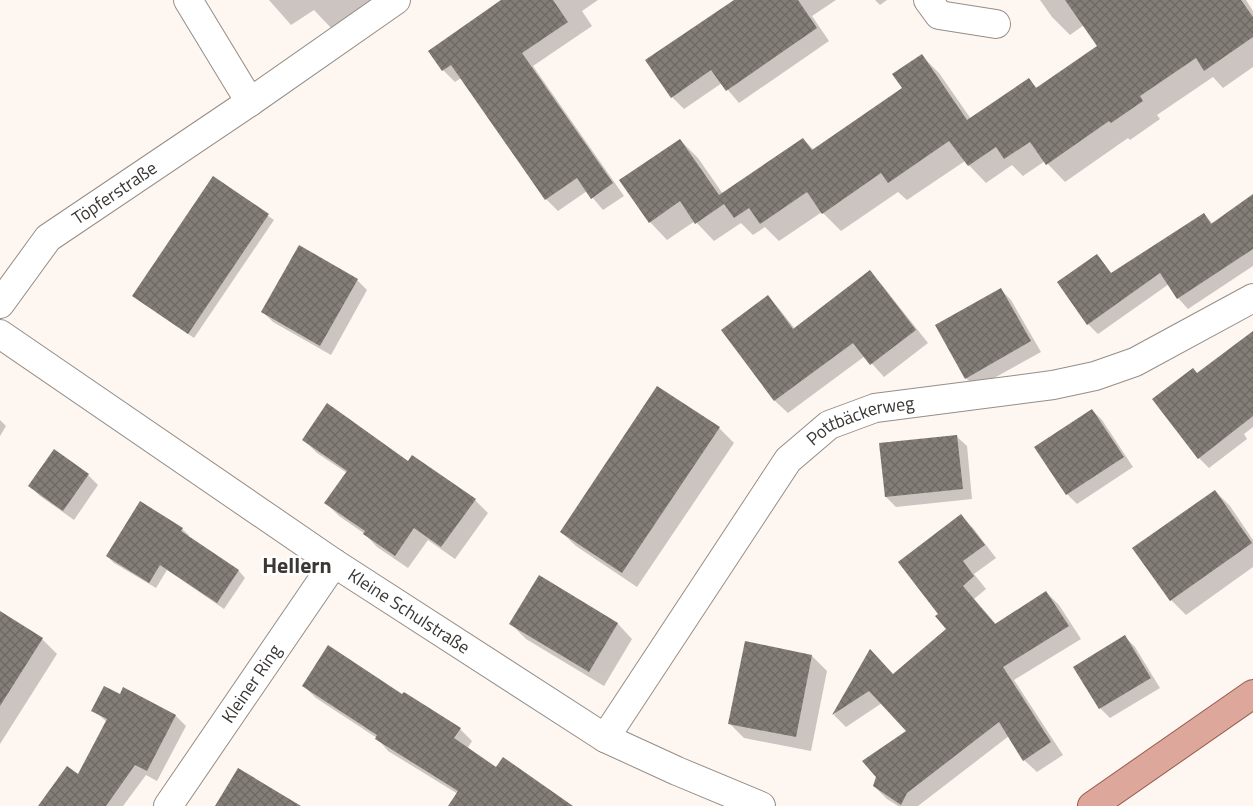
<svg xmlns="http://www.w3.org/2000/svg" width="1253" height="806" viewBox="0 0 1253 806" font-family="'Titillium Web',sans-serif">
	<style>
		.shadow { fill: #0003 }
		.building { fill: url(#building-cross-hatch) }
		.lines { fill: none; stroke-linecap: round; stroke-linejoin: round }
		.minor-casing { stroke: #958d88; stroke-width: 30 }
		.major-casing { stroke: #965b4c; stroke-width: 30 }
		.minor { stroke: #fff; stroke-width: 28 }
		.major { stroke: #dda89b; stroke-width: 28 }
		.labels { text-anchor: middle; stroke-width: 5; stroke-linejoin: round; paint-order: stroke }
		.street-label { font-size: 18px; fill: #3a3735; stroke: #fff }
		.district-label { font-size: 22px; font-weight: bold; fill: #3a3735; stroke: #fff }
	</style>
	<defs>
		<pattern id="building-cross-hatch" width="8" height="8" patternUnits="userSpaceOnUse" patternTransform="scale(1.25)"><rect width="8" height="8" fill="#847e78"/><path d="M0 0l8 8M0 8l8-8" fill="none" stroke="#6d6863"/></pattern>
	</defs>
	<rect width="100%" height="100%" fill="#fef6f0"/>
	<g class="shadow">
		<polygon points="269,0 376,0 332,29 314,10 291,25"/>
		<polygon points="504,0 598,0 582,11 592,26 533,66 624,196 603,210 587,191 558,211 546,199 461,78 455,82 443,70 430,51"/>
		<polygon points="736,0 836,0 812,16 829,41 739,103 722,83 684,109 672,97"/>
		<polygon points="875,0 887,0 880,5"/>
		<polygon points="1040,0 1246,0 1253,11 1253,67 1223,88 1213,77 1157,115 1160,119 1130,140 1128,138 1065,182 1045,161 1023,176 1012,165 986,183 965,161 907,200 898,192 841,231 822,212 779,241 765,227 753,235 741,223 714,241 695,221 667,240 650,222 680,140 698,158 723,194 803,139 814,150 903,88 921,55 939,73 971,119 1028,79 1038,89 1099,47 1084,25 1070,35 1052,17"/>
		<polygon points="213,178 274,220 194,338 133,296"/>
		<polygon points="1253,195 1253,266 1188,309 1178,298 1169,284 1098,334 1088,324 1097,256 1112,274 1204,214 1213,224"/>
		<polygon points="870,272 882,285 928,343 884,377 865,356 788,413 775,401 723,330 768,297 780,310 795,329"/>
		<polygon points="357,280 367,290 331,355 273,322 263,312"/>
		<polygon points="1001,290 1011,300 1041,352 976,388 966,378"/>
		<polygon points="1253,332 1253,427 1244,434 1247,439 1209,468 1199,458 1197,375"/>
		<polygon points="1092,410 1102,420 1133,467 1077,504 1067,494"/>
		<polygon points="0,420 6,426 0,436"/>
		<polygon points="719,428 734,443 637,587 576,546 561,532"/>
		<polygon points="956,436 967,446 972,499 896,507 886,497"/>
		<polygon points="304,440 475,500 488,513 455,559 428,540 408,568 377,547 365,534 339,516 326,503 347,473 317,453"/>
		<polygon points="88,475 98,485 74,520 40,496 30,486"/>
		<polygon points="1215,491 1230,506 1253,540 1253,567 1186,615 1171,600"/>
		<polygon points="961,516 973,528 996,558 974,574 986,589 974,599 996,624 1046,592 1059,605 1081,639 1014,680 1063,755 1037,772 1024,760 1009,736 918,806 898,806 887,799 874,786 908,731 882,703 846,727 834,715 870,651 893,675 948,629 939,614"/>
		<polygon points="182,529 189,535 188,537 239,571 245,578 224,609 167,570 156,588 114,563 107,556"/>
		<polygon points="540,577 618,624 632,639 604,686 526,639 511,624"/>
		<polygon points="0,613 42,639 57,654 0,744"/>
		<polygon points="1125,637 1135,647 1160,688 1110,718 1100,708"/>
		<polygon points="746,643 812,656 827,671 811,751 744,738 729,723"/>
		<polygon points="304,686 403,696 460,729 472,741 467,749 496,769 567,806 464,806 458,794 388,751 377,738 316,698"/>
		<polygon points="124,689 176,716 186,726 157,781 146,775 123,806 40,806 78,775 107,722 93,710 120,696"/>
	</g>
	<g class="building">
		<polygon points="501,0 553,0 568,22 522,53 613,183 591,199 577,178 545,200 451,65 442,71 428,51"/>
		<polygon points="734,0 798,0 817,28 726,91 711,70 671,98 645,60"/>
		<polygon points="1065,0 1241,0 1253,17 1253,37 1204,71 1196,58 1140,96 1143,101 1111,123 1109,121 1046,165 1030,142 1004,159 996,147 968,166 949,141 888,183 881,173 822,214 807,192 760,224 749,208 734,218 724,204 695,224 680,201 649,223 619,180 680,139 719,195 803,138 812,150 902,88 892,74 922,54 967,120 1029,78 1036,88 1097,46"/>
		<polygon points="213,176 269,214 188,334 132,296"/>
		<polygon points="1253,194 1253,249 1177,299 1160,273 1087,325 1057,282 1097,254 1111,273 1204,213 1211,224"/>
		<polygon points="299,245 358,279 320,346 261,312"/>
		<polygon points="870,270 916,330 870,365 853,343 774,401 721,330 768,295 793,329"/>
		<polygon points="1001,288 1031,341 965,379 935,325"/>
		<polygon points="1253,331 1253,416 1198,459 1152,399 1193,368 1197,373"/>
		<polygon points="657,386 720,427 622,573 560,532"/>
		<polygon points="327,403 408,461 412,455 476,499 441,547 414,528 395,556 363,534 365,531 324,503 347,471 302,440"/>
		<polygon points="1092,409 1124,457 1066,495 1034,447"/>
		<polygon points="957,435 963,489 885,497 879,443"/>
		<polygon points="54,449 89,474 63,511 28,486"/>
		<polygon points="1215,490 1252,543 1170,601 1132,548"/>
		<polygon points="140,501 183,528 181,531 239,570 217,603 160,565 149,583 106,556"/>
		<polygon points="961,514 985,545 963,561 974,576 963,586 995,624 1046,591 1069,626 1003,667 1051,742 1023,761 999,722 907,793 901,805 873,786 876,777 862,761 906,731 869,691 832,715 870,649 893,674 946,629 935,616 938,614 898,562"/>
		<polygon points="539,575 618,623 589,672 509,624"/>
		<polygon points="0,611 43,638 0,706"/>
		<polygon points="1125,635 1151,678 1099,709 1073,667"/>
		<polygon points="745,641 812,655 796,737 728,724"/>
		<polygon points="328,645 402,694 404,692 461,728 454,738 496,767 503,757 573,806 448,806 458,791 375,739 377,735 302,686"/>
		<polygon points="104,686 120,694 123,687 176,715 147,771 135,765 106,806 38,806 67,766 78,774 107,719 91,711"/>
		<polygon points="238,768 301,806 215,806"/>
	</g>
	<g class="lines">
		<defs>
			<g id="minor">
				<polyline points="188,0 250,102"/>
				<polyline points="928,0 939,15 996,24"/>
				<path id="s1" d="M0,304l48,-66 202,-136 146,-102"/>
				<path id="s2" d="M0,334l334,229 271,175 72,33 84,35"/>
				<path id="s3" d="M605,738l183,-278 41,-35 46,-17 178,-23 42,-9 40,-14 118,-64"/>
				<path id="s4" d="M168,806l166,-243"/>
			</g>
			<polyline id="major" points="1092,806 1253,694"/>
		</defs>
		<use href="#minor" class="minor-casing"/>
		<use href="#major" class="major-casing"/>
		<use href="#minor" class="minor"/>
		<use href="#major" class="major"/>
	</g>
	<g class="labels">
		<g class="street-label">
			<text dy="6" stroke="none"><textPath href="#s1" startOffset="162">Töpferstraße</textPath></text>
			<text dy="6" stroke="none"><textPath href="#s3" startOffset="418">Pottbäckerweg</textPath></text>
			<text dy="6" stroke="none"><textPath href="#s2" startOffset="494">Kleine Schulstraße</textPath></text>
			<text dy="6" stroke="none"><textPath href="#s4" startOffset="148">Kleiner Ring</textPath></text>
		</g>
		<g class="district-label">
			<text x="297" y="573">Hellern</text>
		</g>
	</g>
</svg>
